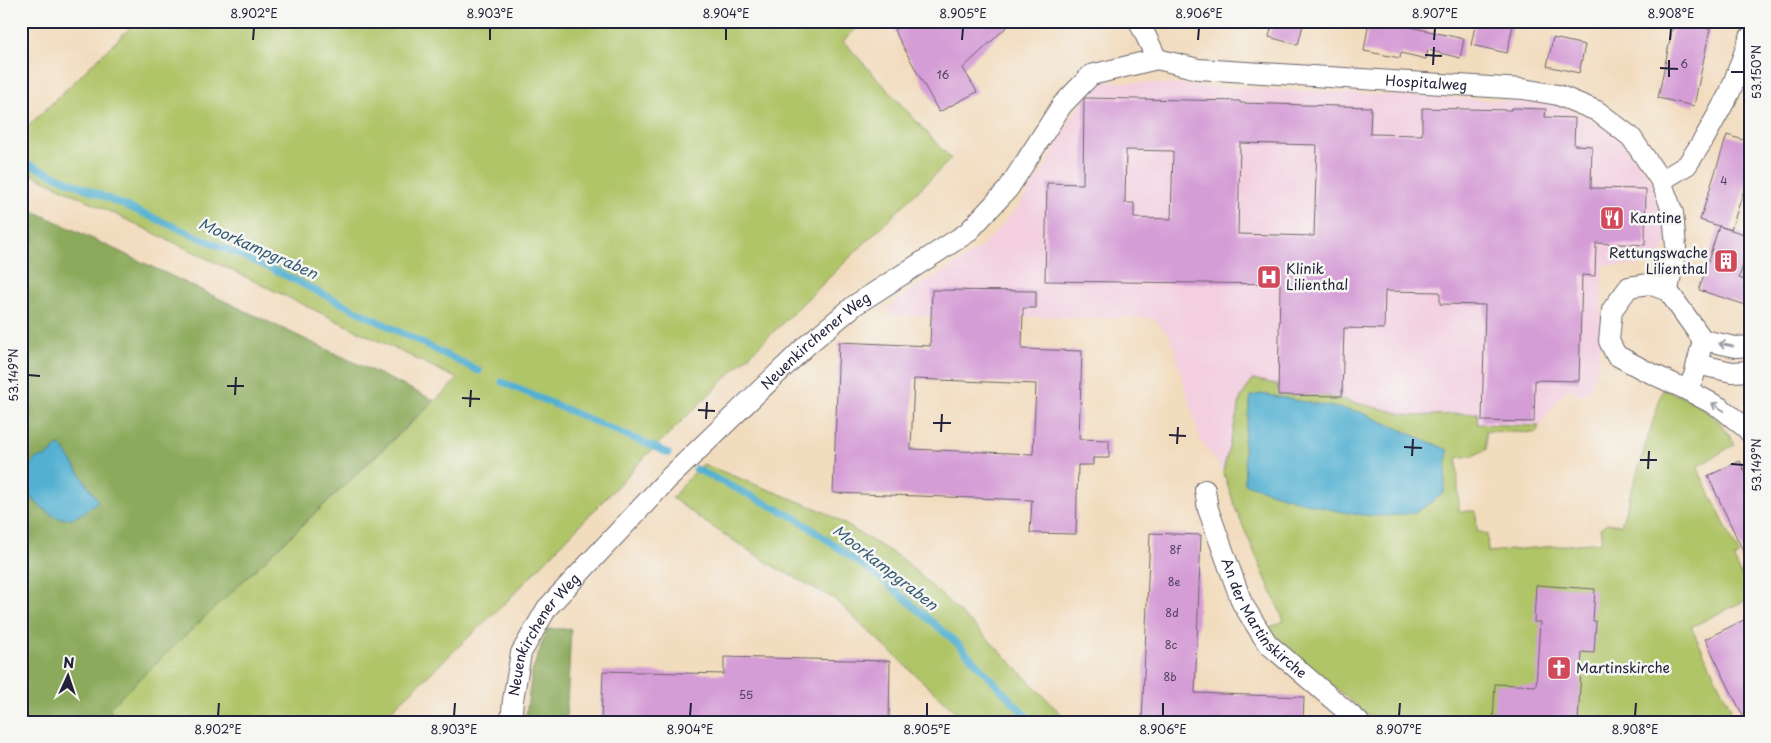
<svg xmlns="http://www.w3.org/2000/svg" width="1771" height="743" viewBox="0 0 1771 743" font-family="'Playpen Sans',sans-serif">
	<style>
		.built { fill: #f3cfe0 }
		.green { fill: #b0c468; stroke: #697352 }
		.forest { fill: #8caa5c; stroke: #57664c; fill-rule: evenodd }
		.water { fill: #53b0d1; stroke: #3a6986 }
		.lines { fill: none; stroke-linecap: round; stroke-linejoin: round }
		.stream { stroke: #53b0d1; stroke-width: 7 }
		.building { fill: #d59dd6; fill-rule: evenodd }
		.minor-casing { stroke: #6b6369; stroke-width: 22 }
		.minor { stroke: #fff; stroke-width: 20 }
		.oneway { stroke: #9c9ca7 }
		.ticks { fill: none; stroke: #22223b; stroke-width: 2 }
		.labels { text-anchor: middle; stroke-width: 5; stroke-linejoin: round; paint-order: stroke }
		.number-label { font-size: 11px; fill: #4f4162 }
		.street-label { font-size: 14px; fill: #22223b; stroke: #f6f6f2 }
		.poi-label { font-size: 14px; fill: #22223b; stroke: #f6f6f2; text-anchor: start }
		.water-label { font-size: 15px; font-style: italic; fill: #365b77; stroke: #f6f6f2 }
		.neatline { fill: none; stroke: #22223b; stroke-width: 2 }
		.ticks-label { font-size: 12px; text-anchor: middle; fill: #22223b }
	</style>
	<rect width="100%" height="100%" fill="#f6f6f2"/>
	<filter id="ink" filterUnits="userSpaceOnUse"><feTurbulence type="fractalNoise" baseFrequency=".02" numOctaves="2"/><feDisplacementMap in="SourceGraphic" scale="10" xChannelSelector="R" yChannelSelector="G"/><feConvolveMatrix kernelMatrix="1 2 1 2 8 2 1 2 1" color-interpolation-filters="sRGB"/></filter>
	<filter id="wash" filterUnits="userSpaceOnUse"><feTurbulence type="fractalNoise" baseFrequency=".0096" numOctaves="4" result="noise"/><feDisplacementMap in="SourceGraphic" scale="20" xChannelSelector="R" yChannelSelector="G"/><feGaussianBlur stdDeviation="1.12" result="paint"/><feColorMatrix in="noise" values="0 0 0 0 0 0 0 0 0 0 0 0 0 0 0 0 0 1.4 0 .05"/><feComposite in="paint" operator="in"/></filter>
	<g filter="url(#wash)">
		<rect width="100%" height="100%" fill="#f2dcbe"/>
		<polygon class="built" points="1103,81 1552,103 1588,118 1618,139 1646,173 1660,200 1668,238 1661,258 1636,266 1603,265 1599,362 1591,386 1582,395 1567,388 1539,426 1477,424 1477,413 1412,416 1253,379 1241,397 1223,471 1201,441 1170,336 1153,318 897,316 886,309 915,288 954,266 983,246 1018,207 1046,166 1072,117 1092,91"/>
		<g class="green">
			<polygon points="137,21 865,21 843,41 951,159 647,455 509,599 379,722 116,722 108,708 458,379 21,169 21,133"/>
			<polygon points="1253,379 1412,416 1478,413 1477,424 1539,426 1536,433 1486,431 1486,450 1472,456 1457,458 1459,511 1476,511 1477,531 1487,534 1488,552 1602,542 1600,528 1607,523 1621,525 1663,389 1696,403 1719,421 1735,444 1697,467 1739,554 1734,559 1750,593 1750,598 1691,627 1731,709 1722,714 1725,722 1377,722 1305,663 1268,628 1284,621 1236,510 1223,471 1241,397"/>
			<polygon points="703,464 823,511 904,560 986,637 1069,722 966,722 833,598 773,566 705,522 672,498 687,480"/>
		</g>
		<g class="forest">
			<path d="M21,205l413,195 -325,308 7,14h-95zM57,446l-28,49c-3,-15 -3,-25 7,-37 10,0 16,-4 21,-12z"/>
			<polygon points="547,629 571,629 566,722 525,722 532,672"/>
		</g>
		<g class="water">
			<path d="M1262,394l98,18 88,38 -4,43c-10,6 -22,18 -33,20 -56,11 -113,-13 -166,-29l-1,-43 7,-45z"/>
			<path d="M60,445l5,6 33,50c-8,6 -17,15 -26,17 -4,1 -12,1 -16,-1 -6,-3 -23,-16 -27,-22 -6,-13 -1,-27 7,-37 10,0 16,-4 21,-12z"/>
		</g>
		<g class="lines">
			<g class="stream">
				<polyline points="21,161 268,267 479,371"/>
				<polyline points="502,382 668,453"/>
				<polyline points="696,469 796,518 882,579 958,644 1032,722"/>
			</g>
		</g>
		<g id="blocks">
			<g class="building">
				<polygon points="909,21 1013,21 963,68 977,92 939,112 894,30"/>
				<polygon points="1273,21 1304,21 1298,45 1269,37"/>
				<polygon points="1369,21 1407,21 1406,26 1464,39 1460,58 1428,50 1426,59 1401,53 1400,58 1364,51"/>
				<polygon points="1476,21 1514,21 1507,53 1471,45"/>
				<polygon points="1674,21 1710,29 1694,106 1658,98"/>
				<polygon points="1553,38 1585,45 1579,73 1547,66"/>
				<path d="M1086,98l154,3v2l131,4 -1,27 52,1v-27l89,2 1,-2 34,1 -1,8 30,1 -1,27 18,1 -1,42 55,1 -1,56 -49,-2 -1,33 -13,-1 -3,106 -44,-1 -1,42 -52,-1 3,-116 -45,-1v-12l-55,-1 -1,38 -40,-1 -2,68 -64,-1 2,-111 -235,-3 2,-98 36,1 1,-85zM1240,143l77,2 -3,91 -76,-2zM1126,150l47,1 -2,68 -37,-1v-15h-9z"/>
				<polygon points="1727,135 1750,142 1750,171 1731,230 1700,220"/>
				<polygon points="1719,226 1750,236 1750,243 1739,278 1750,282 1750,293 1746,305 1699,290"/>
				<path d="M932,290l104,1v17h-13l-1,41 60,2 -3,88 30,1v18h-16v7h-15l-2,69 -46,-1 2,-33 -199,-7 6,-151 91,4zM914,379l122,5 -3,70 -122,-5z"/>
				<polygon points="1740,461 1750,483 1750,566 1708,476"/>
				<polygon points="1150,533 1201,535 1195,693 1304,697 1303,722 1142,722"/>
				<polygon points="1536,585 1595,589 1593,621 1596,621 1594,653 1582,652 1578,722 1493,722 1495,684 1536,686 1540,622 1534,622"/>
				<polygon points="1750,617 1750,722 1746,722 1705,639"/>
				<polygon points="724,657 890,661 889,722 601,722 603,671 724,674"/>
			</g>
		</g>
	</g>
	<g filter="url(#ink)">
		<use href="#blocks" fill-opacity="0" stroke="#6b6369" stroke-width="1"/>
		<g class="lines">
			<defs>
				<g id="minor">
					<path id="s1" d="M1157,59l41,10 325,20 35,6 39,16 34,26 30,44 12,32 3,34 -8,44"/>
					<polyline points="1661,181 1687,165 1704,139 1730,92 1750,37"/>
					<polyline points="1703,340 1694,376 1687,390 1642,369 1616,355 1609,341 1612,310 1629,287 1649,284 1668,291 1703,340 1736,347 1750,346"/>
					<polyline points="1697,364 1732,372 1750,371"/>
					<polyline points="1687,390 1721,408 1747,429 1750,433"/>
					<path id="s2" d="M1205,490l3,19 34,94 25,40 92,79"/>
					<path id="s3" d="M511,722l2,-22 8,-47 26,-45 121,-129 139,-134 48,-40 112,-72 41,-44 54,-84 29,-30 66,-16 -16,-33 5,-5"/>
				</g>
			</defs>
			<use href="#minor" class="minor-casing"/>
			<use href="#minor" class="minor"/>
		</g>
		<defs><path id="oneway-shaft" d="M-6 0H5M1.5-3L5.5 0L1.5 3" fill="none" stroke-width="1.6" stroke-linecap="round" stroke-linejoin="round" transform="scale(1.25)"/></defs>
		<g class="oneway">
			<use href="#oneway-shaft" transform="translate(1726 345) rotate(-168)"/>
			<use href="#oneway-shaft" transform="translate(1718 407) rotate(-148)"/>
		</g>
	</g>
	<path class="ticks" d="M253,40l1,-12M490,40v-12M726,40v-12M962,40l1,-12M1198,40l1,-12M1434,40l1,-12M1670,40l1,-12M1425,55l17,1M1433,65l1,-18M1660,68l18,1M1731,72h13M1669,77v-17M28,375l12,1M227,386h17M235,395l1,-18M462,398l18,1M470,407l1,-17M698,410l17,1M706,419l1,-17M933,423h18M941,432l1,-18M1169,435l17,1M1177,444l1,-17M1404,447l18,1M1412,456l1,-17M1640,460h17M1731,464l13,1M1648,469l1,-18M218,716l1,-13M454,716l1,-13M690,716l1,-13M927,716v-13M1163,716v-13M1399,716l1,-13M1635,716l1,-13"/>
	<defs>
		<symbol id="restaurant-square" viewBox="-11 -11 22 22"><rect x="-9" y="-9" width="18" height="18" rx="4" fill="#d1495b" stroke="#f6f6f2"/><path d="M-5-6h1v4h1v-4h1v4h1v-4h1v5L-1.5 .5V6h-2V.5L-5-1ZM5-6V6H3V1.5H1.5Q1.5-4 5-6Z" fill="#fff"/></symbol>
		<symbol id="building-square" viewBox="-11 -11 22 22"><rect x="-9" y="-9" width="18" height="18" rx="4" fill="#d1495b" stroke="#f6f6f2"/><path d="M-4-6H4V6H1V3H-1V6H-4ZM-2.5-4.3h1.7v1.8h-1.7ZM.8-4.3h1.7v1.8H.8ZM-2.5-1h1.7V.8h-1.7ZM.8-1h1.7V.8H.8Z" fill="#fff"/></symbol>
		<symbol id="hospital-square" viewBox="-11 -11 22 22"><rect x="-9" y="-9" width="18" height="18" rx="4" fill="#d1495b" stroke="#f6f6f2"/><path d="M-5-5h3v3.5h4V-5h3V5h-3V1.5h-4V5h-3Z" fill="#fff"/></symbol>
		<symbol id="church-square" viewBox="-11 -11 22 22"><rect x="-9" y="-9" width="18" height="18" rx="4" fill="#d1495b" stroke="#f6f6f2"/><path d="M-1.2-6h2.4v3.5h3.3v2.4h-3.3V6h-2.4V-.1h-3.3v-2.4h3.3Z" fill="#fff"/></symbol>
	</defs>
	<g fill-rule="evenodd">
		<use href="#restaurant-square" x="1598" y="204" width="28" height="28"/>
		<use href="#building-square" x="1712" y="247" width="28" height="28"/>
		<use href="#hospital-square" x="1255" y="263" width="28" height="28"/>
		<use href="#church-square" x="1545" y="654" width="28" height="28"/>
	</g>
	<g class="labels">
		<g class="number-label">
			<text x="1684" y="68">6</text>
			<text x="943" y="79">16</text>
			<text x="1724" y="185">4</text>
			<text x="1175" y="554">8f</text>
			<text x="1174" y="586">8e</text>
			<text x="1172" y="617">8d</text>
			<text x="1171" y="649">8c</text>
			<text x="1170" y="681">8b</text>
			<text x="746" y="699">55</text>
		</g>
		<g class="street-label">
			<text dy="5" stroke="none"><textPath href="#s1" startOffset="271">Hospitalweg</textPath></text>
			<text dy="5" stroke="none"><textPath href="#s3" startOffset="501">Neuenkirchener Weg</textPath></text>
			<text dy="5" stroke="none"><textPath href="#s2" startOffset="144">An der Martinskirche</textPath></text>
			<text dy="5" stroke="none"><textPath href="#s3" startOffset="96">Neuenkirchener Weg</textPath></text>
		</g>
		<g class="poi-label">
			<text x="1630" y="223">Kantine</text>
			<text x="1708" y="258" text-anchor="end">Rettungswache<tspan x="1708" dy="16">Lilienthal</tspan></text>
			<text x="1286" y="274">Klinik<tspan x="1286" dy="16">Lilienthal</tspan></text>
			<text x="1576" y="673">Martinskirche</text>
		</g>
		<g class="water-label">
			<text transform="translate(258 249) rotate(24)" y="5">Moorkampgraben</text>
			<text transform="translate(885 568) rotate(38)" y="5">Moorkampgraben</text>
		</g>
	</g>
	<rect width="1771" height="743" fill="none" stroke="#f6f6f2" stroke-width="55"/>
	<g transform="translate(68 676) rotate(3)" stroke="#f6f6f2" stroke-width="4" paint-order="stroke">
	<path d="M0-4L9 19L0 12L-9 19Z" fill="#22223b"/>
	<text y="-8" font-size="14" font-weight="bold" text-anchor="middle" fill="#22223b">N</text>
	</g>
	<rect x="28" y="28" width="1716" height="688" class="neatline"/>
	<g class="ticks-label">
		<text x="254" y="18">8.902°E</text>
		<text x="490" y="18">8.903°E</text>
		<text x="726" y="18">8.904°E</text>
		<text x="963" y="18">8.905°E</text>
		<text x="1199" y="18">8.906°E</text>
		<text x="1435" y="18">8.907°E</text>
		<text x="1671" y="18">8.908°E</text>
		<text transform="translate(1757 72) rotate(-90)" y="4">53.150°N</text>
		<text transform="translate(14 375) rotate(-90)" y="4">53.149°N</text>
		<text transform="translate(1757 465) rotate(-90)" y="4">53.149°N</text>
		<text x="218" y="734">8.902°E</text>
		<text x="454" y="734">8.903°E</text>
		<text x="690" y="734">8.904°E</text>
		<text x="927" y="734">8.905°E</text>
		<text x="1163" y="734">8.906°E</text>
		<text x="1399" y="734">8.907°E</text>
		<text x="1635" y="734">8.908°E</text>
	</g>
</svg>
